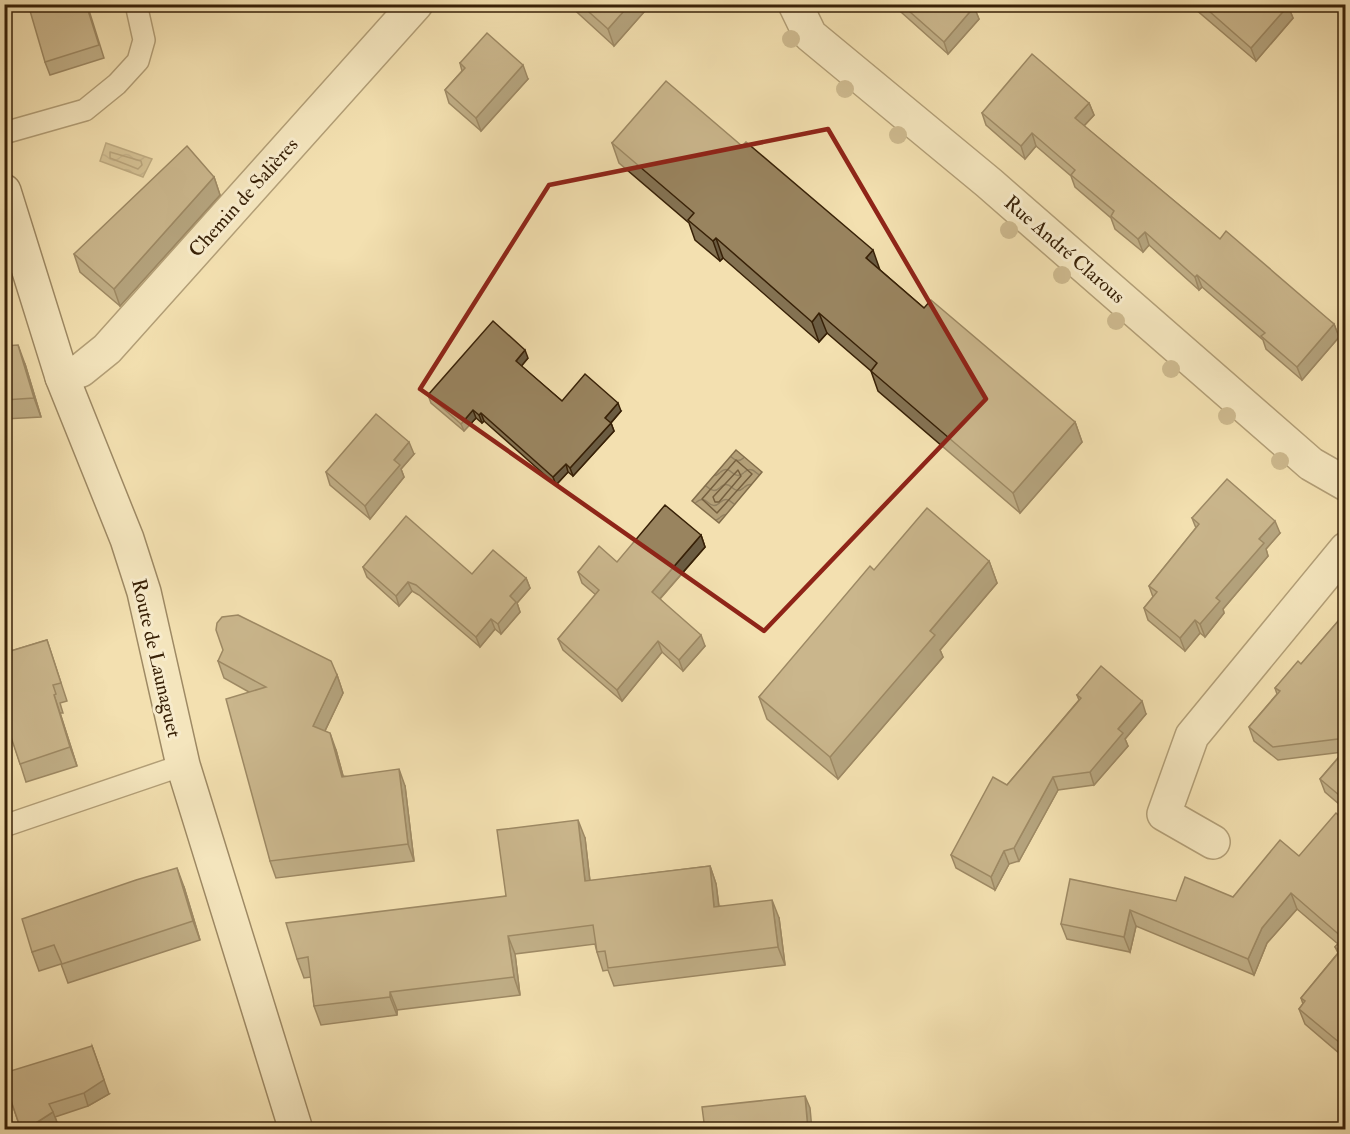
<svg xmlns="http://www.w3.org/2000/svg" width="1350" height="1134" viewBox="0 0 1350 1134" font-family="'IM FELL Double Pica',serif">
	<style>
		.water { fill: url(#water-waves); stroke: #826d4a; stroke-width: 1.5 }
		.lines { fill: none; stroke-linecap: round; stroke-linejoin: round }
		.shore { stroke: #76603f; stroke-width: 1.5 }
		.service-casing { stroke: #675131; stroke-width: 24 }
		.minor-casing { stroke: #675131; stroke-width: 36 }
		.secondary-casing { stroke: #382107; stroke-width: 36 }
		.service { stroke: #f7ebcc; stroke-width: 21 }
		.minor { stroke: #f7ebcc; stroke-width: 33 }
		.secondary { stroke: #f7ebcc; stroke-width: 33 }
		.tree { fill: #a28d66 }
		.wall { fill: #847252; stroke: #382107; stroke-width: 1.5 }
		.shaded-wall { fill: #6b5c42; stroke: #382107; stroke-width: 1.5 }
		.building { fill: #99845f; stroke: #382107; stroke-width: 1.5 }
		.marked { fill: none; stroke: #8f2418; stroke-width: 4.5; stroke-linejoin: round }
		.labels { text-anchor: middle; stroke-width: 6; stroke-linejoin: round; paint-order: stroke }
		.street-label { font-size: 20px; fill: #382107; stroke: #f7ebcc }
	</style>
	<defs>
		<pattern id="water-waves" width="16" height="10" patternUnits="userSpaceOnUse" patternTransform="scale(1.5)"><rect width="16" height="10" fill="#b39f77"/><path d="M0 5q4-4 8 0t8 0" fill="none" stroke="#938160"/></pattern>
	</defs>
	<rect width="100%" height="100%" fill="#f3e0b0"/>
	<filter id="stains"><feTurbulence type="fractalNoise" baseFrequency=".00333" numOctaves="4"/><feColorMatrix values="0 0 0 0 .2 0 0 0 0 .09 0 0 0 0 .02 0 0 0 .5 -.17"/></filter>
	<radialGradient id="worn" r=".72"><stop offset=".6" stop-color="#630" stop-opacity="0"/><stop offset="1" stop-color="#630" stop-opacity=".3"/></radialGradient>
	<g class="water">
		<polygon points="106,143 152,159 143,177 100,161"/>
		<polygon points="736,450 762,472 719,523 692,501"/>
	</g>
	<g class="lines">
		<g class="shore">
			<polygon points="110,152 141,161 142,165 138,169 110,158"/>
			<polygon points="736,460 752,474 717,513 702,499"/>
			<polygon points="738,470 741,476 719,502 715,502 713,497"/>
		</g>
		<defs>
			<g id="service">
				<polyline points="4,133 85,110 117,84 138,61 144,40 136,4"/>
				<polyline points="4,826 183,765"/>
			</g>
			<g id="minor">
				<polyline points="795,4 810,35 989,183 1311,464 1346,484"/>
				<polyline points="62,377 81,370 107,349 416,4"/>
				<polyline points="1213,842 1164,814 1192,736 1346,549"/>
			</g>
			<polyline id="secondary" points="4,191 62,377 127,539 144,592 183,765 296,1130"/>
		</defs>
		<use href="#service" class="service-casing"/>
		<use href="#minor" class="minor-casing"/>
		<use href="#secondary" class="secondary-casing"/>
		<use href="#service" class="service"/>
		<use href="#minor" class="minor"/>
		<use href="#secondary" class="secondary"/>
	</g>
	<g class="tree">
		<circle cx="791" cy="39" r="9"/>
		<circle cx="845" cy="89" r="9"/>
		<circle cx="898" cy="135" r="9"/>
		<circle cx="1009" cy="230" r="9"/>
		<circle cx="1062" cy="275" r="9"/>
		<circle cx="1116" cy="321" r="9"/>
		<circle cx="1171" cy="369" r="9"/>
		<circle cx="1227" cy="416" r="9"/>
		<circle cx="1280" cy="461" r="9"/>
	</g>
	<g class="wall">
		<polygon points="87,4 104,58 50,75 45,62"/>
		<polygon points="568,4 651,4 614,46"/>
		<polygon points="892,4 972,4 974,7 979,19 948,54"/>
		<polygon points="1193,4 1287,4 1288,6 1293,18 1256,61 1194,8"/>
		<polygon points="460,63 528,79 481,131 449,103 445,90 462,71"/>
		<polygon points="1089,103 1094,115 1084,126 1220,239 1334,324 1339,337 1302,380 1266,349 1263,340 1202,287 1199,290 1149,245 1143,252 1115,229 1111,218 1075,187 1071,176 1036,146 1025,159 986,125 982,113"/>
		<polygon points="612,143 880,270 924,308 1075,422 1082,442 1020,513 878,391 871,371 827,333 819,342 723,258 720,261 695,240 689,223 619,163"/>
		<polygon points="214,177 220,195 120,306 80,272 74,254"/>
		<polygon points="4,346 25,364 41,417 4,419"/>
		<polygon points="528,358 521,366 562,401 621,411 611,423 614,431 573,476 568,472 556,485 484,421 482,423 476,418 464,431 431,403 428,395"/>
		<polygon points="414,454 401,469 404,477 370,519 330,485 326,472"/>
		<polygon points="1192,518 1280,533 1266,549 1268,556 1223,609 1224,613 1205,637 1200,633 1185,651 1148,620 1144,608 1153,597 1149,586 1196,528"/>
		<polygon points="701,535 705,547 660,599 705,646 683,671 662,652 622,701 563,650 558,639 596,595 582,583 578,572 617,562"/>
		<polygon points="989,561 997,583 940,650 943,657 838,779 767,719 759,697 874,570"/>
		<polygon points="363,567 526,578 530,588 517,603 520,612 501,634 495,629 480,647 419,595 412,591 399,606 367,577"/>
		<polygon points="1346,612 1346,810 1325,792 1320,779 1343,752 1278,760 1254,741 1249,727 1277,694 1275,688 1301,664"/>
		<polygon points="47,640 67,701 60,703 63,713 60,713 77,766 26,782 9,729 4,731 4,653"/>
		<polygon points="218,661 337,675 343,693 325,731 336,750 343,776 405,786 414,861 276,878 270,861 249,692 224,678"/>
		<polygon points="1077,695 1146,714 1125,739 1128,746 1094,785 1058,790 1019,861 1009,864 995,890 956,868 951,855 1007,785 1079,700"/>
		<polygon points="1346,822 1346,1059 1305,1024 1299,1009 1303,1004 1301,998 1338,953 1335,947 1338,944 1297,909 1267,943 1254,975 1136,926 1130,952 1067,939 1061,924 1176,901 1233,897 1299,856"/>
		<polygon points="585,838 590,881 710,866 716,884 719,906 779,918 785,965 614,986 608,970 603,971 597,952 595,944 515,954 520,995 397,1010 397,1015 321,1025 314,1006 311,977 304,978 297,959 506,896"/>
		<polygon points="184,887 200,940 68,983 61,964 39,971 32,952"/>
		<polygon points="4,1080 109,1094 88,1106 55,1117 58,1125 51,1130 21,1130"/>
	</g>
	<g class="shaded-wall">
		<polygon points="630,4 651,4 614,46 608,29"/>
		<polygon points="1288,6 1293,18 1256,61 1251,48"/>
		<polygon points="974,7 979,19 948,54 944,42"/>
		<polygon points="523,65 528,79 481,131 476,118"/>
		<polygon points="1089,103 1094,115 1079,131 1075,118"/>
		<polygon points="1032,133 1036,146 1025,159 1021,146"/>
		<polygon points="214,177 220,195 120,306 114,289"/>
		<polygon points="1145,232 1149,245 1143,252 1138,239"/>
		<polygon points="716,238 723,258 720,261 713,241"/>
		<polygon points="873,250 880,270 866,258"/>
		<polygon points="1197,275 1202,287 1199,290 1195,277"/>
		<polygon points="819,313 827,333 819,342 812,322"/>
		<polygon points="1334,324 1339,337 1302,380 1297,367"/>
		<polygon points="18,345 25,364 41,417 34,398"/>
		<polygon points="525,350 528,358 519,369 516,361"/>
		<polygon points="618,403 621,411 608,426 605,418"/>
		<polygon points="473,410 476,418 464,431 461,424"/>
		<polygon points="481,413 484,421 482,423 479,415"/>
		<polygon points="1075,422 1082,442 1020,513 1013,493"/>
		<polygon points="611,423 614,431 573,476 570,468"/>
		<polygon points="409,442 414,454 401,469 404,477 370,519 365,506 394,460"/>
		<polygon points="566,464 568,472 556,485 553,477"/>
		<polygon points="1275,521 1280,533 1266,549 1268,556 1223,609 1224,613 1205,637 1200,624 1216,598 1259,539"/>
		<polygon points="701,535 705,547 656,603 652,592"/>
		<polygon points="989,561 997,583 940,650 943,657 838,779 830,757 930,631"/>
		<polygon points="526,578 530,588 517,603 520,612 501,634 498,624 510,596"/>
		<polygon points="408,582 412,591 399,606 396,596"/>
		<polygon points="491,619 495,629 480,647 476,637"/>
		<polygon points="1195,620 1200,633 1185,651 1180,638"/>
		<polygon points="701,635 705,646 683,671 679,660"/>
		<polygon points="658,641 662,652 622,701 617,690"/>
		<polygon points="337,675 343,693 319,743 313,726"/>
		<polygon points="54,695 60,713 77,766 70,747"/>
		<polygon points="1142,701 1146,714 1125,739 1128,746 1094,785 1090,772 1118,729"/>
		<polygon points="330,733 336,750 348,794 342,777"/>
		<polygon points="399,769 405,786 414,861 408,844"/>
		<polygon points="1053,777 1058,790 1019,861 1014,848"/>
		<polygon points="578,820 585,838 592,900 585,881"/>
		<polygon points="1004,851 1009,864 995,890 991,877"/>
		<polygon points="710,866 716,884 721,925 714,907"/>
		<polygon points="177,868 184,887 200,940 193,921"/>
		<polygon points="1291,893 1297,909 1267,943 1254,975 1248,959 1262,928"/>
		<polygon points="772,900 779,918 785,965 778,947"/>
		<polygon points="1130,910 1136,926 1130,952 1124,937"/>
		<polygon points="508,936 515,954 520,995 514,977"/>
		<polygon points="390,992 397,1010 397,1015 390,997"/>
		<polygon points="92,1046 109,1094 88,1106 84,1093"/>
		<polygon points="805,1096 810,1108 812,1130 808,1130"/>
		<polygon points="53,1112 58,1125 51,1130 25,1130"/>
	</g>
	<g class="building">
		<polygon points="28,4 86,4 99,45 45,62"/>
		<polygon points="580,4 630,4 608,29"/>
		<polygon points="901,4 972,4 974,7 944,42"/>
		<polygon points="1201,4 1287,4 1288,6 1251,48"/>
		<polygon points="487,33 523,65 476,118 445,90 465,68 460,63"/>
		<polygon points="1032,54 1089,103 1075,118 1220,239 1226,231 1334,324 1297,367 1261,336 1265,333 1197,275 1195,277 1145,232 1138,239 1111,216 1114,211 1071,175 1075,170 1032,133 1021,146 982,113"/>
		<polygon points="666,81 742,146 746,142 873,250 866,258 924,308 931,300 1075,422 1013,493 871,371 877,363 819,313 812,322 716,238 713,241 688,220 694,213 612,143"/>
		<polygon points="187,146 214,177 114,289 74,254"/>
		<polygon points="493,321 525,350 516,361 562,401 585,374 618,403 605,418 611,423 570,468 566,464 553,477 481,413 479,415 473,410 461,424 428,395"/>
		<polygon points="18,345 34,398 4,400 4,346"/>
		<polygon points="376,414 409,442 394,460 400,465 365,506 326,472"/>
		<polygon points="1227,479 1275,521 1259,539 1264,543 1216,598 1220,601 1200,624 1195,620 1180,638 1144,608 1157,592 1149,586 1199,524 1192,518"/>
		<polygon points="665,505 701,535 652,592 701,635 679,660 658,641 617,690 558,639 599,590 578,572 599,546 617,562"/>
		<polygon points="927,508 989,561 930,631 935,635 830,757 759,697 870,566 874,570"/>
		<polygon points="406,516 472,574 493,550 526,578 510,596 516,602 498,624 491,619 476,637 416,585 408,582 396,596 363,567"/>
		<polygon points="1346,612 1346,738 1273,747 1249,727 1280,691 1275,688 1298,661 1301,664"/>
		<polygon points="238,615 331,661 337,675 313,726 330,733 342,777 399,769 408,844 270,861 226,699 266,687 218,661 223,650 216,630 217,623 222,617"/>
		<polygon points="47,640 61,683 53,685 56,694 54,695 70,747 20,764 4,716 4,653"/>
		<polygon points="1101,666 1142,701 1118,729 1123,733 1090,772 1053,777 1014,848 1004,851 991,877 951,855 993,777 1007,785 1081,698 1077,695"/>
		<polygon points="1346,749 1346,801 1320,779"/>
		<polygon points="1336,813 1346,822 1346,1048 1299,1009 1305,1001 1301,998 1340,951 1335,947 1343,938 1291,893 1262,928 1248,959 1130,910 1124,937 1061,924 1070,879 1176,901 1185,877 1233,897 1280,840 1299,856"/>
		<polygon points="578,820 585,881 710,866 714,907 772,900 778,947 608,968 605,951 597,952 593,925 508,936 514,977 390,992 390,997 314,1006 308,957 297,959 286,923 506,896 497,830"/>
		<polygon points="177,868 193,921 62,964 54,945 32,952 22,919 136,880"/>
		<polygon points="92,1046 104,1080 84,1093 49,1104 53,1112 25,1130 21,1130 4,1080 4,1073"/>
		<polygon points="805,1096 808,1130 705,1130 702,1107"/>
	</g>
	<path d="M0 0H1350V1134H0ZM828,129l158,270 -222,232 -344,-242 129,-204z" fill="#f3e0b0" fill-opacity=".55" fill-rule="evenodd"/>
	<path class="marked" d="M828,129l158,270 -222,232 -344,-242 129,-204z"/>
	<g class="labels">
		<g class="street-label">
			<text transform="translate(243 197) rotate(-48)" y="7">Chemin de Salières</text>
			<text transform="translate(1065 249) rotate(41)" y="7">Rue André Clarous</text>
			<text transform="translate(157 658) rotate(77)" y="7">Route de Launaguet</text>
		</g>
	</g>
	<rect width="1350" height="1134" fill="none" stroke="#f3e0b0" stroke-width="24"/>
	<rect x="6" y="6" width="1338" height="1122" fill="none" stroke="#382107" stroke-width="3"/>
	<rect x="12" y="12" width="1326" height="1110" fill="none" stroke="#382107" stroke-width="1.5"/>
	<rect width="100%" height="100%" filter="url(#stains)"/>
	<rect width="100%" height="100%" fill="url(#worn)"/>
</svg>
